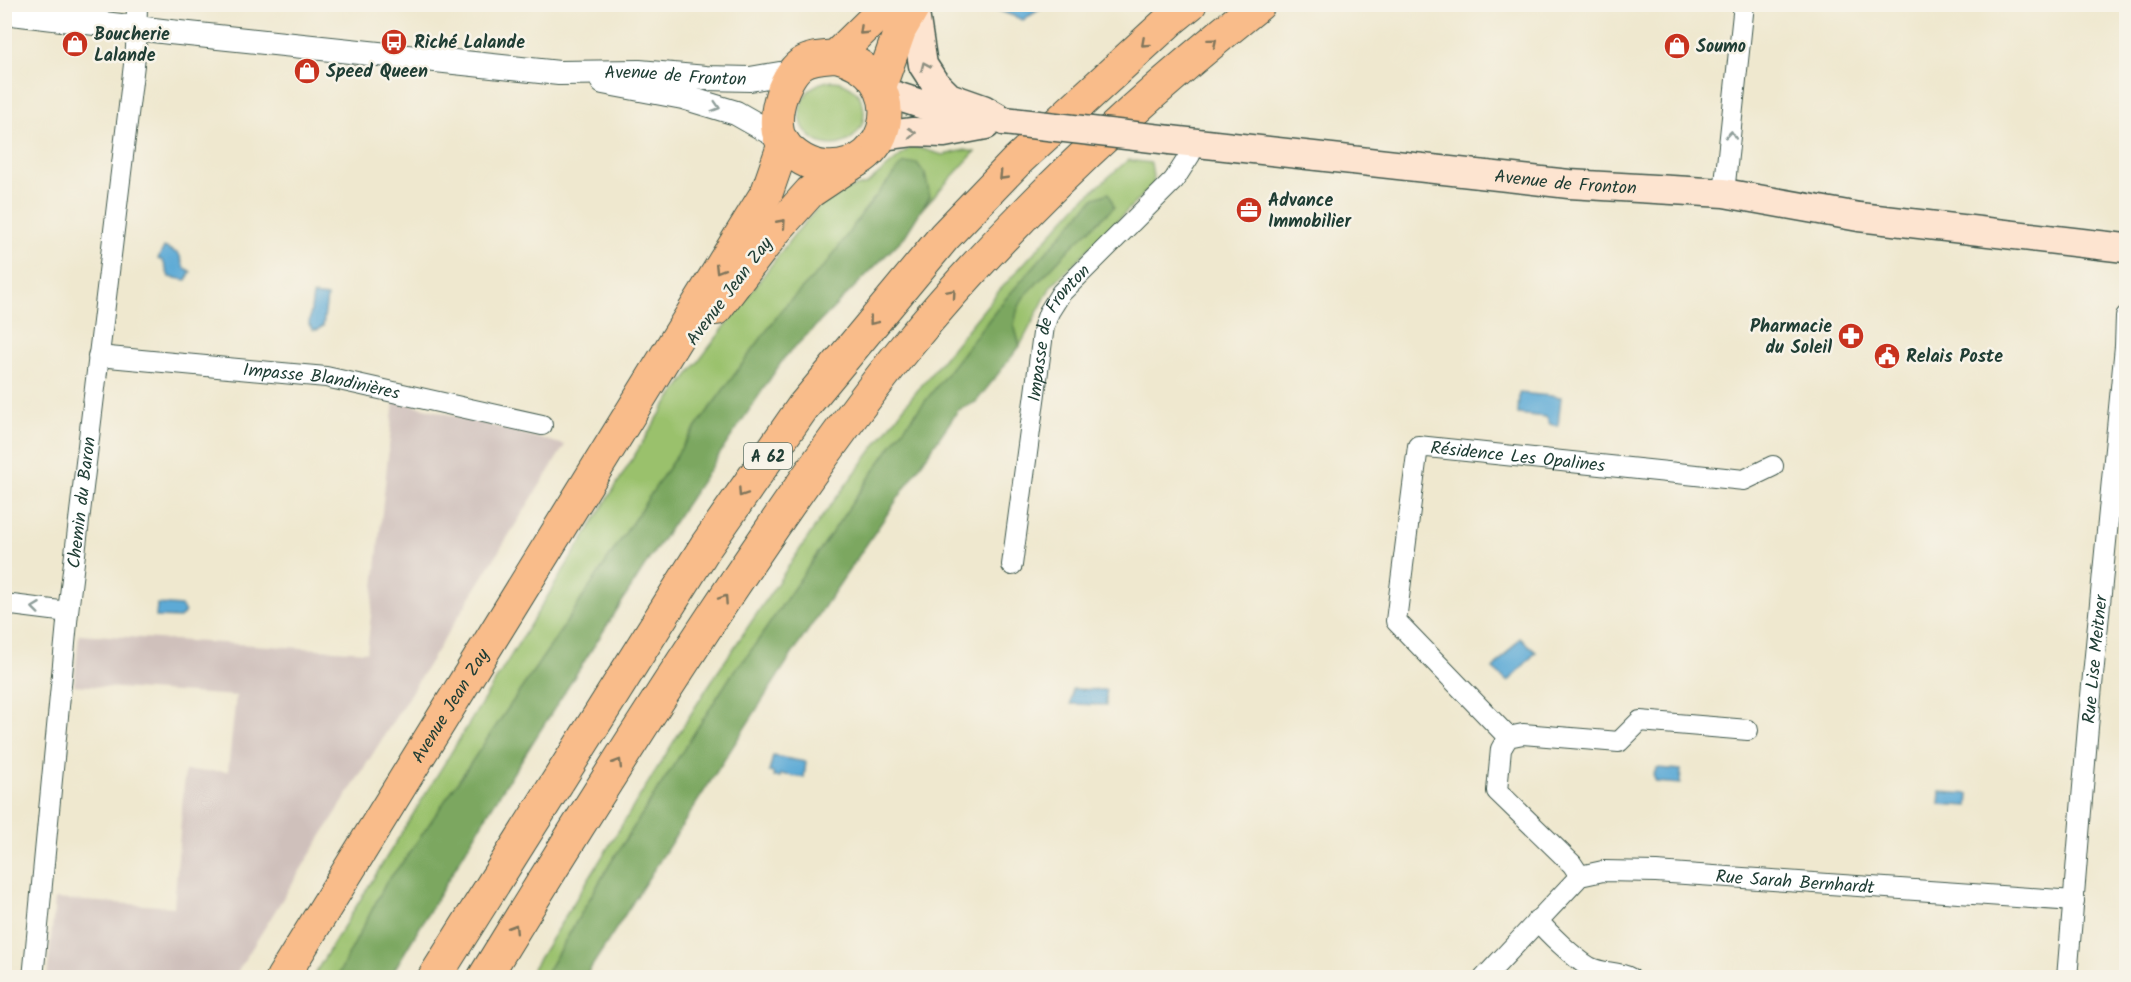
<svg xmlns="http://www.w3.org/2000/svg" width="2131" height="982" viewBox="0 0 2131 982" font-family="Kalam,sans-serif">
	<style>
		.industrial { fill: #cfc0bb }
		.green { fill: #9ac16c; stroke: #5c7f50; stroke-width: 1.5 }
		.forest { fill: #7ba760; stroke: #4d724a; stroke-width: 1.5 }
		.water { fill: #5daad6; stroke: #3e7485; stroke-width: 1.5 }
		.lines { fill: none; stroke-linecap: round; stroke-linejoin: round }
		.minor-casing { stroke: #3e574b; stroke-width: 22 }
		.tertiary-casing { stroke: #3e574b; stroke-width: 26 }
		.secondary-casing { stroke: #3e574b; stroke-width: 31 }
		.primary-casing { stroke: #3e574b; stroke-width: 34 }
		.motorway-casing { stroke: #3e574b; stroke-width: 35 }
		.minor { stroke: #fff; stroke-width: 20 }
		.tertiary { stroke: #fff; stroke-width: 24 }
		.secondary { stroke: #fde4d0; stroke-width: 28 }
		.primary { stroke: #f9bc8a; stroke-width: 32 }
		.motorway { stroke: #f9bc8a; stroke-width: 33 }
		.secondary-bridge-casing { stroke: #3e574b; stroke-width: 31; stroke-linecap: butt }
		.secondary-bridge { stroke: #fde4d0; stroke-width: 28 }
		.oneway { stroke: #81765b }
		.oneway2 { stroke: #8e9082 }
		.oneway3 { stroke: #8f9e9a }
		.labels { text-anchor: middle; stroke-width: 5; stroke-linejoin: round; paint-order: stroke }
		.shield { fill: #f7f3e8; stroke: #60746a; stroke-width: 1.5 }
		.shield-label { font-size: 16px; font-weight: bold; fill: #1f3d34 }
		.poi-label { font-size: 18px; font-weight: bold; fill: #1f3d34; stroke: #f7f3e8; text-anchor: start }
		.street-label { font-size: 18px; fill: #1f3d34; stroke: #f7f3e8 }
	</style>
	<rect width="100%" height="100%" fill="#f7f3e8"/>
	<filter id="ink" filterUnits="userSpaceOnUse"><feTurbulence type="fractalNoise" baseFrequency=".0167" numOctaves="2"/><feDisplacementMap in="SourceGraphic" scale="12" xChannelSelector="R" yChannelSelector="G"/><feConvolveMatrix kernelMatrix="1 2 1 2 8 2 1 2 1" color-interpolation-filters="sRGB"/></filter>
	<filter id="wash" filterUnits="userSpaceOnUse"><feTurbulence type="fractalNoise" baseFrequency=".008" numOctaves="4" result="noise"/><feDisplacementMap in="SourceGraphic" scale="24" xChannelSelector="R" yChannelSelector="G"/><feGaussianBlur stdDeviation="1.35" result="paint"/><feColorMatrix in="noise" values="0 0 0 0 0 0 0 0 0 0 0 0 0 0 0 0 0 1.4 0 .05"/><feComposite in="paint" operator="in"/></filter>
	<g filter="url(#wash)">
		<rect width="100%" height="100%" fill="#efe8cf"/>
		<polygon class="industrial" points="394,400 565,445 234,977 47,978 55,899 174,907 185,771 228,771 236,696 74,685 79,634 367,652"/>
		<g class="green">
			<circle cx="832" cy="113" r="32"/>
			<polygon points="912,146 943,155 965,150 975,152 922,209 930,196 828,262 784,307 686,441 558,635 406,858 386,883 337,977 312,978 665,406 793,236 821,204 838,192 867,184"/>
			<polygon points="1128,160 1151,163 1154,184 1051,286 1020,346 1014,325 1017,311 1023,298 1072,246 1113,207 1095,198 1002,303 898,436 746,658 736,668 610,864 544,977 527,978 707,688 819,521 908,402 998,292 1078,204"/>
		</g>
		<g class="forest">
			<polygon points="917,163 925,174 930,196 905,236 784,358 648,561 491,808 390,977 337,977 386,883 406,858 558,635 686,441 784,307 828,262 863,212 902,164"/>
			<polygon points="1109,193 1114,207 1072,246 1023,298 1017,311 1014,325 1020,346 976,402 958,410 794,651 585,977 544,977 610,864 736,668 746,658 898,436 1002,303 1084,209 1095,198"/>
		</g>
		<g class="water">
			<polygon points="985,5 1047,5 1023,20"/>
			<polygon points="164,247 179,254 184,267 191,272 186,280 169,277 163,261 158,259"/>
			<polygon points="313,295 327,297 323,326 317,330 312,329 309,324"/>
			<polygon points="1519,393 1561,397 1558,426 1550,424 1546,417 1518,414"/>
			<polygon points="157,604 181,606 185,612 180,618 156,617"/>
			<polygon points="1520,638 1536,652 1508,682 1493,669"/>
			<polygon points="1072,689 1106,690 1106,705 1071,704"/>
			<polygon points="773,756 806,762 804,778 781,774 780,777 774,777 773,773 769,772"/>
			<polygon points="1657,768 1681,770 1680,784 1656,782 1653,775"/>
			<polygon points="1940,792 1969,794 1968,806 1939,804"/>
		</g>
	</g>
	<g filter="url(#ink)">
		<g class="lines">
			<defs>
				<g id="minor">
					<polyline points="1724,193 1744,4"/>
					<path id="s1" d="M98,356l228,21 216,48"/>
					<path id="s2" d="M1012,565l32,-239 5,-14 12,-19 113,-113 16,-25 4,-13"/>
					<polyline points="4,604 68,612"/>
					<path id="s3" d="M1508,737l-112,-116 22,-175 326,34 29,-14"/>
					<polyline points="1580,876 1572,864 1497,791 1501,749 1508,737 1523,734 1619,742 1640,721 1748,730"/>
					<path d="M1537,920c12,14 36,37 52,47 13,7 28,4 41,11"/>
					<path id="s4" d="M33,978l35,-366 68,-564 1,-44"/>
					<path id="s5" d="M1484,978l96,-102 23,-5 53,1 418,29"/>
					<path id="s6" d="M2067,978l21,-251 37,-381 1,-30"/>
				</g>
				<g id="tertiary">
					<path id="s7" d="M4,12l166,20 389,41 80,-1 67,6 44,1 42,-7"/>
					<polyline points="603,82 683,97 736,113 780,138"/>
				</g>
				<g id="secondary">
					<polyline points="914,7 923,65 934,82 949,97 983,109 1004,121"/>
					<polyline points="881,91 930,107 970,116"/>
					<polyline points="881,136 913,132 944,133 986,125"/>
					<path id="s8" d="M1170,140l399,44 155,9 135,24 266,31"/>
				</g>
				<g id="primary">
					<path d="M836,56c76,18 58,116 -11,111 -17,-2 -31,-11 -42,-24 -15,-19 0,-66 18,-79 10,-7 23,-7 35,-8z"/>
					<polyline points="836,56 889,4"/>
					<polyline points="880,87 900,30 915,4"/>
					<polyline points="716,309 776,230 810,192 855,162"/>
					<path id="s9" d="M282,978l485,-786 17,-49"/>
				</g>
				<g id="motorway">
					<polyline points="434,978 706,546 803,407 944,237 1018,160 1169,21 1190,4"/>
					<path d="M484,978c79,-129 159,-257 243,-383 57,-85 115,-170 180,-250 104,-126 224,-239 352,-341"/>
				</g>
			</defs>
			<use href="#minor" class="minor-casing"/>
			<use href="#tertiary" class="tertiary-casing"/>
			<use href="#secondary" class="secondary-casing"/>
			<use href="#primary" class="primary-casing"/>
			<use href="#motorway" class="motorway-casing"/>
			<use href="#minor" class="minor"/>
			<use href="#tertiary" class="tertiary"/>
			<use href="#secondary" class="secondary"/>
			<use href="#primary" class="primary"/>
			<use href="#motorway" class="motorway"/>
			<defs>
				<polyline id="secondary-bridge" points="1004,121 1170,140"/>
			</defs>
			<use href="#secondary-bridge" class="secondary-bridge-casing"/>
			<use href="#secondary-bridge" class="secondary-bridge"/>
		</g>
		<defs><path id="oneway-chevron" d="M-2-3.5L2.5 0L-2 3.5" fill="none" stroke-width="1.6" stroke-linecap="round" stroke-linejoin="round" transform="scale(1.5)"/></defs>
		<g class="oneway">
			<use href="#oneway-chevron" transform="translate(863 31) rotate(137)"/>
			<use href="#oneway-chevron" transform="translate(1213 42) rotate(-40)"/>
			<use href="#oneway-chevron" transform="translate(1145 43) rotate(138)"/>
			<use href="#oneway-chevron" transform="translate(1003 176) rotate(134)"/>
			<use href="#oneway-chevron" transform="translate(782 223) rotate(-48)"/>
			<use href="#oneway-chevron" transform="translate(719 269) rotate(122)"/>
			<use href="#oneway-chevron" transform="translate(952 293) rotate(-49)"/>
			<use href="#oneway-chevron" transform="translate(873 321) rotate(129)"/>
			<use href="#oneway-chevron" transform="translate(742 493) rotate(124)"/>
			<use href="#oneway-chevron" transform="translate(724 599) rotate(-56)"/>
			<use href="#oneway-chevron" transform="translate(618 763) rotate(-58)"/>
			<use href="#oneway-chevron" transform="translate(514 928) rotate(-58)"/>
		</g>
		<g class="oneway2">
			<use href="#oneway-chevron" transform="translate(925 66) rotate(-114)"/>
			<use href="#oneway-chevron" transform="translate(912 133) rotate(-3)"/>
		</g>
		<g class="oneway3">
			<use href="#oneway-chevron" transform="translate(716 107) rotate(17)"/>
			<use href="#oneway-chevron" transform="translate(1731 135) rotate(-84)"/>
			<use href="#oneway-chevron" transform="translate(36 608) rotate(-173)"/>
		</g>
	</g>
	<defs>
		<symbol id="bus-disc" viewBox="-11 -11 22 22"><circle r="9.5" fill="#c8321e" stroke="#f7f3e8"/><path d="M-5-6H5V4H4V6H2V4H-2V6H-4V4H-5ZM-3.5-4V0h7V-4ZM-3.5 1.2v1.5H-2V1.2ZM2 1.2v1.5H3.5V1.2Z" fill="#fff"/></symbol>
		<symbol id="shop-disc" viewBox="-11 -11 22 22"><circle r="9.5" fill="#c8321e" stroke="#f7f3e8"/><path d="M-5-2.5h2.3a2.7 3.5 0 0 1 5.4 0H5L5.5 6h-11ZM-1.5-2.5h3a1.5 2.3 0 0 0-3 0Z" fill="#fff"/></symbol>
		<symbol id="office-disc" viewBox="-11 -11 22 22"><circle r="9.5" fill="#c8321e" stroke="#f7f3e8"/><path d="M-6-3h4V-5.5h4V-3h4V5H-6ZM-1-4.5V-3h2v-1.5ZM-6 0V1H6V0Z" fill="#fff"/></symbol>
		<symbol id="pharmacy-disc" viewBox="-11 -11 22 22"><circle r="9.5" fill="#c8321e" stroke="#f7f3e8"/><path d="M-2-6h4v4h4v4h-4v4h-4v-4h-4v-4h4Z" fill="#fff"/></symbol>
		<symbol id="civic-disc" viewBox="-11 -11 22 22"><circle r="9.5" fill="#c8321e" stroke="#f7f3e8"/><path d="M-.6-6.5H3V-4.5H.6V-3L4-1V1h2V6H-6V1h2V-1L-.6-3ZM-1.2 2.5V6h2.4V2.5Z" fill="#fff"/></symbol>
	</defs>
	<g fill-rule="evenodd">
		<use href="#bus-disc" x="379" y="27" width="30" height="30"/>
		<use href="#shop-disc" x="60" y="29" width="30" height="30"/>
		<use href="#shop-disc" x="1662" y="31" width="30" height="30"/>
		<use href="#shop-disc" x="292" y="56" width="30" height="30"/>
		<use href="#office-disc" x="1234" y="195" width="30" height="30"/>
		<use href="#pharmacy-disc" x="1836" y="321" width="30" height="30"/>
		<use href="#civic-disc" x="1872" y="341" width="30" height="30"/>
	</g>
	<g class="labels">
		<rect class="shield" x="744" y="443" width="48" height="26" rx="4.5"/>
		<g class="shield-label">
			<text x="768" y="462">A 62</text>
		</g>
		<g class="poi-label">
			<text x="94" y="40">Boucherie<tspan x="94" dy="21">Lalande</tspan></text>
			<text x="414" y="48">Riché Lalande</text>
			<text x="1696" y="52">Soumo</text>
			<text x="326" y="77">Speed Queen</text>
			<text x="1268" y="206">Advance<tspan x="1268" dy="21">Immobilier</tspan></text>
			<text x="1832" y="332" text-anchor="end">Pharmacie<tspan x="1832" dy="21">du Soleil</tspan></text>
			<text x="1906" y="362">Relais Poste</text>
		</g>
		<g class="street-label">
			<text dy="6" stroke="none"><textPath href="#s7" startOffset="675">Avenue de Fronton</textPath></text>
			<text dy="6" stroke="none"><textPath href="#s8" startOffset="398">Avenue de Fronton</textPath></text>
			<text transform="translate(729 291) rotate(-53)" y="6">Avenue Jean Zay</text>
			<text dy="6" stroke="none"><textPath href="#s2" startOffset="240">Impasse de Fronton</textPath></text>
			<text dy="6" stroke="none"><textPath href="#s1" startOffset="225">Impasse Blandinières</textPath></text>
			<text dy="6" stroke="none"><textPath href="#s3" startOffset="438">Résidence Les Opalines</textPath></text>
			<text dy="6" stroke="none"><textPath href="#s4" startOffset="478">Chemin du Baron</textPath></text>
			<text dy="6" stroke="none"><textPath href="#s6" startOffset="320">Rue Lise Meitner</textPath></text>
			<text dy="6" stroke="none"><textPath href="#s9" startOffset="320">Avenue Jean Zay</textPath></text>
			<text dy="6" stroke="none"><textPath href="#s5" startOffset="356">Rue Sarah Bernhardt</textPath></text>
		</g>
	</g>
	<rect width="2131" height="982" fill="none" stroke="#f7f3e8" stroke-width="24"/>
</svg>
